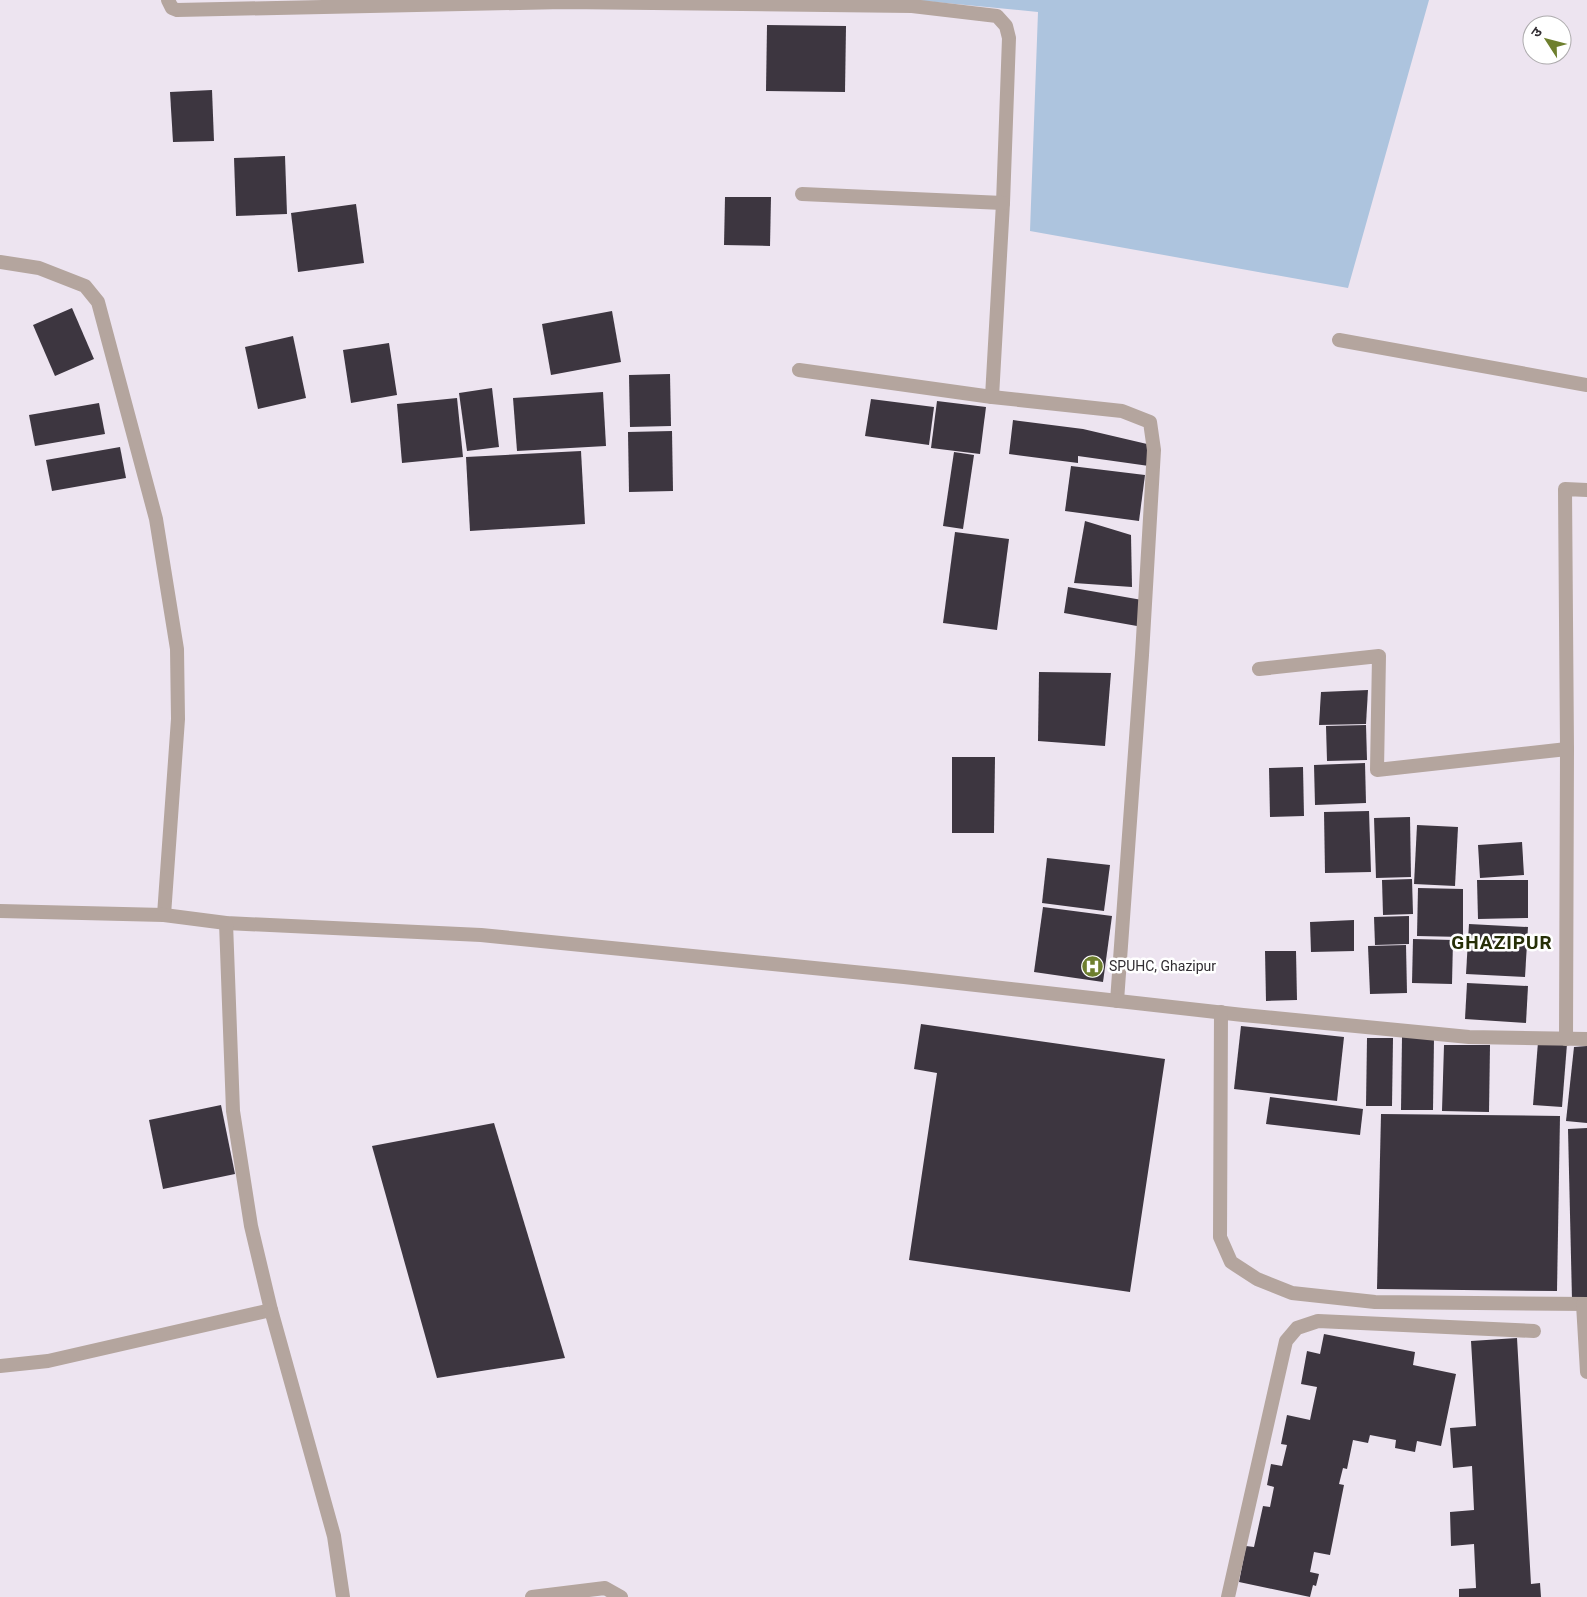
<svg xmlns="http://www.w3.org/2000/svg" width="1587" height="1597" viewBox="0 0 1587 1597" font-family="Roboto,'Noto Sans Devanagari',sans-serif">
	<style>
		.water { fill: #adc4de }
		.building { fill: #3d3640 }
		.lines { fill: none; stroke-linecap: round; stroke-linejoin: round }
		.service { stroke: #b4a59e; stroke-width: 14 }
		.minor { stroke: #b4a59e; stroke-width: 14 }
		.labels { text-anchor: middle; stroke-width: 5; stroke-linejoin: round; paint-order: stroke }
		.poi-label { font-size: 14px; fill: #312d32; stroke: #fff; text-anchor: start }
		.district-label { font-size: 19px; font-weight: bold; letter-spacing: 1px; fill: #262f07; stroke: #fff }
	</style>
	<rect width="100%" height="100%" fill="#ede4f0"/>
	<polygon class="water" points="914,0 1429,0 1348,288 1030,231 1038,12"/>
	<g class="building">
		<polygon points="767,25 846,26 845,92 766,91"/>
		<polygon points="212,90 214,141 173,142 170,92"/>
		<polygon points="285,156 287,214 236,216 234,158"/>
		<polygon points="725,197 771,197 770,246 724,245"/>
		<polygon points="356,204 364,263 298,272 291,213"/>
		<polygon points="72,308 94,359 55,376 33,325"/>
		<polygon points="612,311 621,362 551,375 542,324"/>
		<polygon points="293,336 306,398 258,409 245,347"/>
		<polygon points="389,343 397,395 351,403 343,350"/>
		<polygon points="670,374 671,426 630,427 629,375"/>
		<polygon points="492,388 499,447 467,451 459,393"/>
		<polygon points="603,392 606,446 517,451 513,398"/>
		<polygon points="457,398 463,457 402,463 397,404"/>
		<polygon points="871,399 934,407 929,445 865,436"/>
		<polygon points="937,401 986,407 980,454 931,448"/>
		<polygon points="99,403 105,434 35,446 29,415"/>
		<polygon points="1013,420 1083,429 1147,444 1149,466 1078,456 1078,463 1009,454"/>
		<polygon points="672,431 673,491 629,492 628,432"/>
		<polygon points="120,447 126,478 52,491 46,460"/>
		<polygon points="581,451 585,524 470,531 466,457"/>
		<polygon points="954,452 974,455 963,529 943,526"/>
		<polygon points="1071,466 1145,475 1139,521 1065,511"/>
		<polygon points="1085,521 1131,535 1132,587 1074,583"/>
		<polygon points="955,532 1009,539 997,630 943,623"/>
		<polygon points="1068,587 1142,600 1137,626 1064,613"/>
		<polygon points="1039,672 1111,673 1105,746 1038,741"/>
		<polygon points="1368,690 1366,724 1319,725 1321,692"/>
		<polygon points="1366,725 1367,760 1327,761 1326,726"/>
		<polygon points="952,757 995,757 994,833 952,833"/>
		<polygon points="1365,763 1366,803 1315,805 1314,765"/>
		<polygon points="1303,767 1304,816 1270,817 1269,768"/>
		<polygon points="1369,811 1371,872 1325,873 1324,812"/>
		<polygon points="1410,817 1411,877 1376,878 1374,818"/>
		<polygon points="1417,825 1458,827 1455,886 1414,884"/>
		<polygon points="1522,842 1524,875 1480,878 1478,845"/>
		<polygon points="1047,858 1110,865 1104,911 1042,903"/>
		<polygon points="1412,879 1413,914 1383,915 1382,880"/>
		<polygon points="1477,880 1528,880 1528,918 1478,919"/>
		<polygon points="1418,888 1463,889 1463,937 1417,936"/>
		<polygon points="1043,907 1112,916 1103,982 1034,972"/>
		<polygon points="1409,916 1409,944 1375,945 1374,917"/>
		<polygon points="1354,920 1354,951 1311,952 1310,922"/>
		<polygon points="1469,924 1528,927 1525,977 1466,974"/>
		<polygon points="1413,939 1453,940 1452,984 1412,983"/>
		<polygon points="1406,945 1407,993 1370,994 1368,946"/>
		<polygon points="1265,951 1296,951 1297,1000 1266,1001"/>
		<polygon points="1467,983 1528,986 1526,1023 1465,1019"/>
		<polygon points="921,1024 1165,1059 1130,1292 909,1260 937,1073 914,1069"/>
		<polygon points="1241,1026 1344,1037 1337,1101 1234,1089"/>
		<polygon points="1402,1037 1434,1038 1433,1110 1401,1110"/>
		<polygon points="1367,1038 1393,1038 1392,1106 1366,1106"/>
		<polygon points="1538,1042 1567,1044 1562,1107 1533,1105"/>
		<polygon points="1444,1045 1490,1045 1489,1112 1442,1111"/>
		<polygon points="1587,1046 1587,1123 1566,1121 1574,1047"/>
		<polygon points="1270,1097 1363,1109 1360,1135 1266,1124"/>
		<polygon points="221,1105 235,1174 163,1189 149,1120"/>
		<polygon points="1381,1114 1560,1116 1557,1291 1377,1289"/>
		<polygon points="494,1123 565,1358 437,1378 372,1146"/>
		<polygon points="1587,1128 1587,1300 1572,1300 1568,1129"/>
		<polygon points="1324,1334 1415,1352 1413,1365 1456,1374 1441,1446 1417,1441 1415,1452 1395,1448 1396,1440 1370,1435 1368,1443 1353,1440 1347,1469 1343,1468 1339,1484 1344,1485 1330,1555 1314,1552 1310,1572 1319,1574 1316,1586 1313,1585 1310,1597 1239,1582 1246,1546 1254,1547 1263,1506 1270,1507 1274,1487 1267,1485 1271,1464 1282,1466 1287,1445 1281,1444 1287,1415 1310,1420 1317,1387 1301,1384 1307,1351 1320,1354"/>
		<polygon points="1517,1338 1531,1584 1540,1583 1541,1597 1459,1597 1459,1589 1476,1588 1474,1544 1451,1546 1450,1512 1474,1510 1472,1466 1453,1468 1450,1428 1476,1426 1471,1341"/>
	</g>
	<g class="lines">
		<polyline class="service" points="1339,340 1587,385"/>
		<g class="minor">
			<polyline points="168,0 172,8 177,10 564,2 912,6 997,16 1006,26 1009,38 1003,203 992,397"/>
			<polyline points="802,194 1003,203"/>
			<polyline points="0,262 39,268 85,286 98,302 156,519 177,649 178,719 164,915"/>
			<polyline points="799,370 992,397 1122,411 1150,422 1154,450 1142,655 1117,1001"/>
			<polyline points="1259,669 1379,656 1377,770 1567,749"/>
			<polyline points="0,911 164,915 226,923 481,935 904,977 1243,1015 1469,1037 1587,1039"/>
			<polyline points="226,923 233,1111 251,1226 271,1310 334,1536 343,1597"/>
			<polyline points="1221,1012 1220,1237 1231,1262 1257,1279 1292,1293 1375,1302 1587,1304"/>
			<polyline points="1566,1039 1567,749 1565,489 1587,490"/>
			<polyline points="1583,1304 1587,1372"/>
			<polyline points="0,1366 48,1361 271,1310"/>
			<polyline points="532,1597 605,1588 621,1597"/>
			<polyline points="1228,1597 1286,1341 1297,1328 1318,1321 1534,1331"/>
		</g>
	</g>
	<defs>
		<symbol id="hospital-disc" viewBox="-11 -11 22 22"><circle r="9.5" fill="#6e7f2e" stroke="#fff"/><path d="M-5-5h3v3.5h4V-5h3V5h-3V1.5h-4V5h-3Z" fill="#fff"/></symbol>
	</defs>
	<g fill-rule="evenodd">
		<use href="#hospital-disc" x="1080" y="954" width="25" height="25"/>
	</g>
	<g class="labels">
		<g class="poi-label">
			<text x="1109" y="971">SPUHC, Ghazipur</text>
		</g>
		<g class="district-label">
			<text x="1502" y="949">GHAZIPUR</text>
		</g>
	</g>
	<g transform="translate(1547 40) rotate(306)"><circle r="24" fill="#ffffff" stroke="#adabad"/>
	<path d="M0-4L9 19L0 12L-9 19Z" fill="#6e7f2e"/>
	<text y="-8" font-size="14" font-weight="bold" text-anchor="middle" fill="#312d32">उ</text>
	</g>
</svg>
